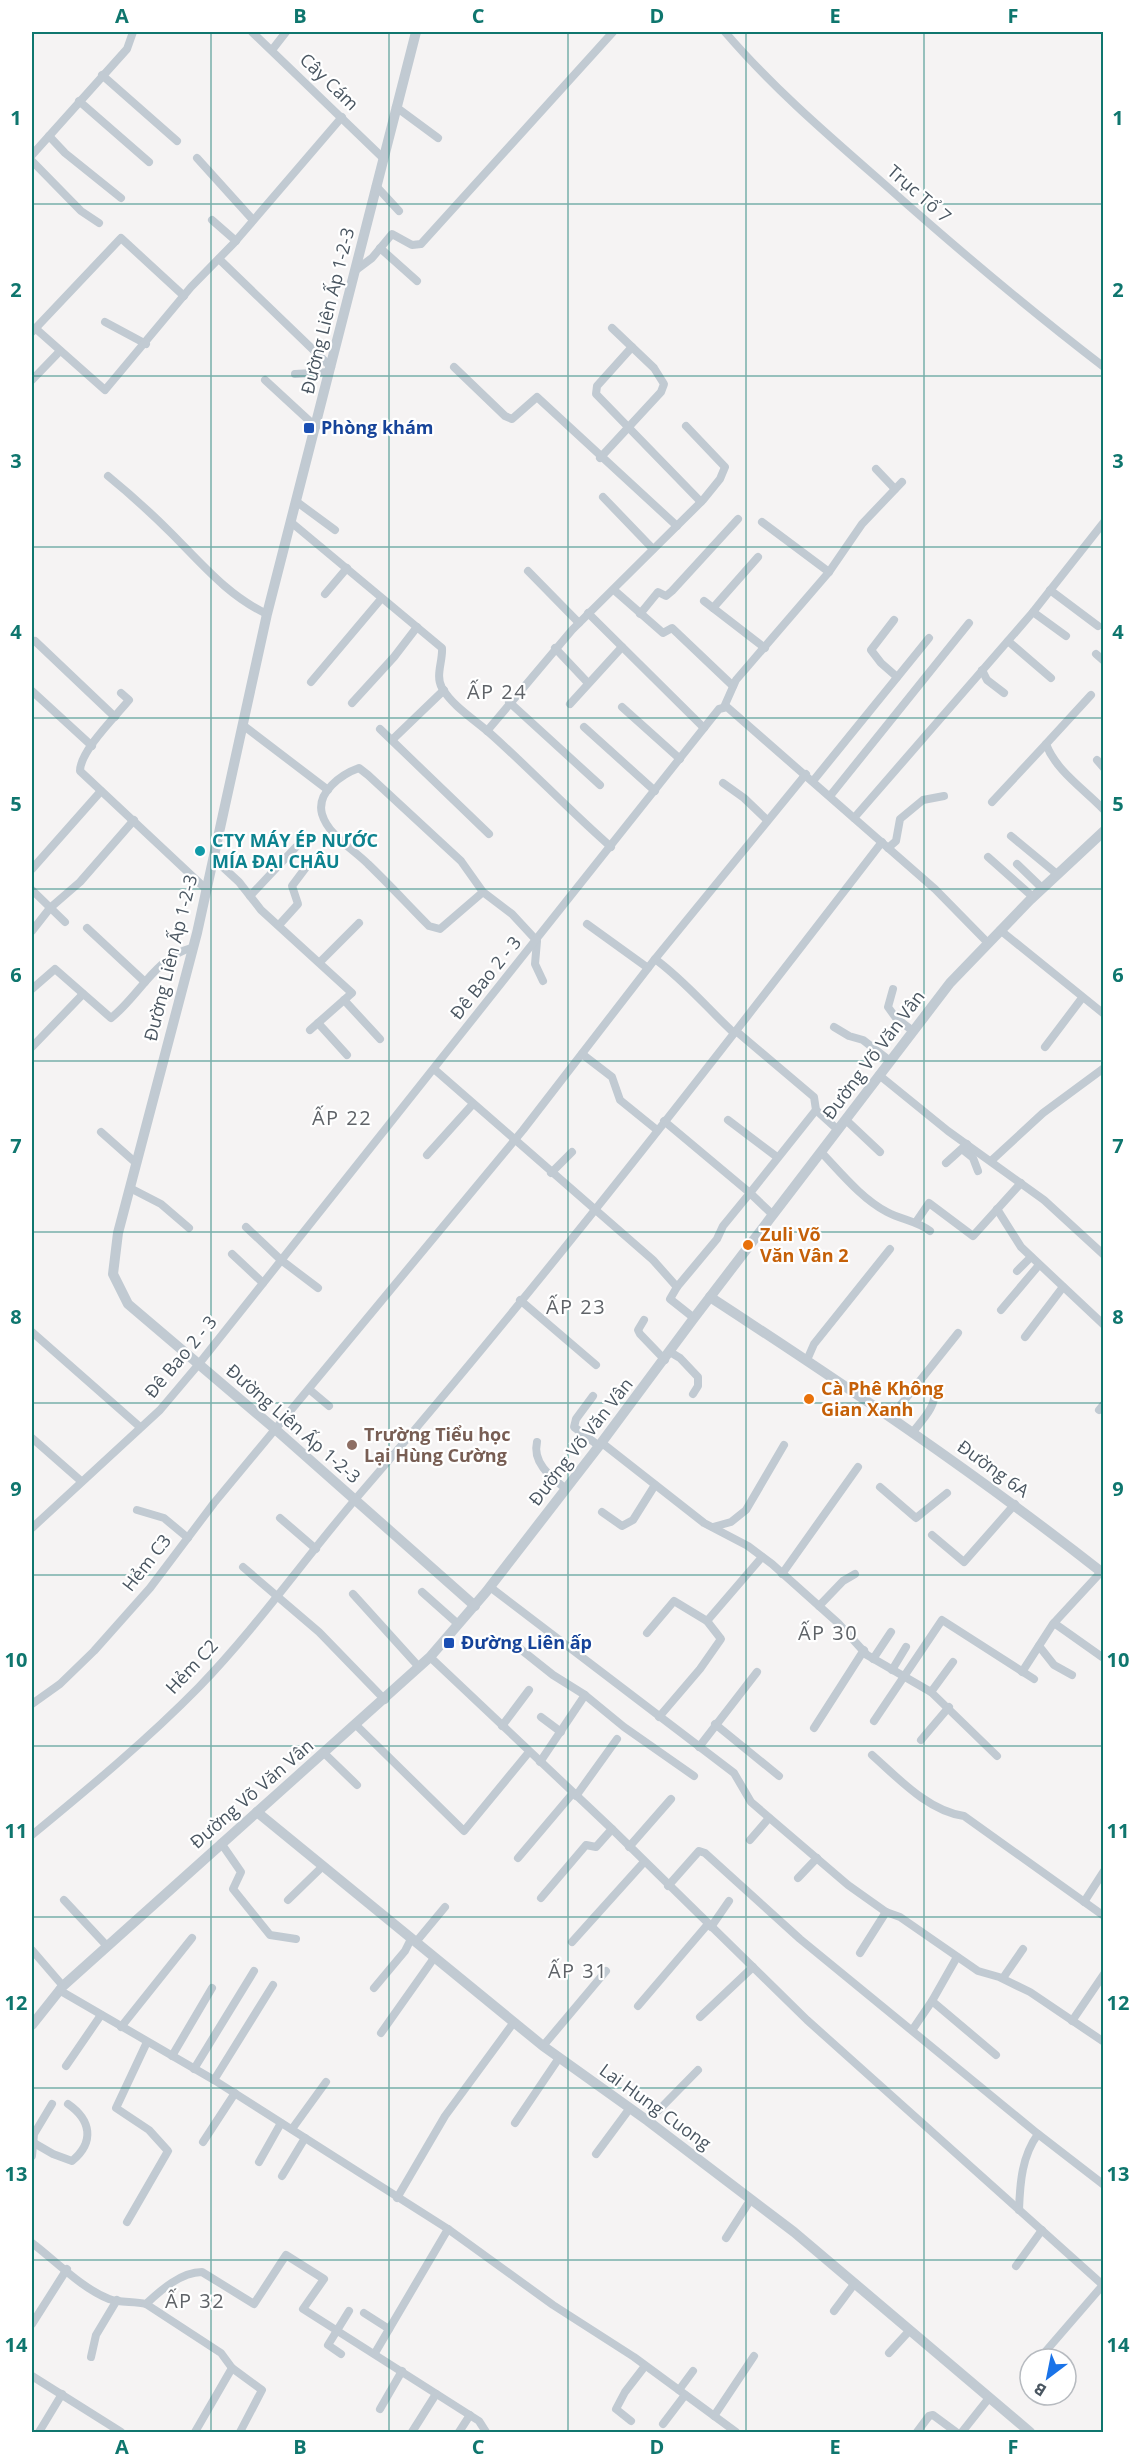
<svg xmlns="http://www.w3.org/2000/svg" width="1135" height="2464" viewBox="0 0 1135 2464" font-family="'Open Sans',sans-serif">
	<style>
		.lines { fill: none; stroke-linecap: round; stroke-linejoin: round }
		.minor { stroke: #c1cad2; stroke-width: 8 }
		.tertiary { stroke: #c1cad2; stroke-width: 10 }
		.grid { fill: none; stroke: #0f766e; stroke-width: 1.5; stroke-opacity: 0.55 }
		.transit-dot { fill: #1a4fb4; stroke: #fff; stroke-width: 2 }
		.culture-dot { fill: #0f9aa8; stroke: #fff; stroke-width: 2 }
		.food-dot { fill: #e8710a; stroke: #fff; stroke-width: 2 }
		.education-dot { fill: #8d6e63; stroke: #fff; stroke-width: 2 }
		.labels { text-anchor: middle; stroke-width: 4.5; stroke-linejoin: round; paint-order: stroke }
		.street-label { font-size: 18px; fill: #4a5661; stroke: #fff }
		.transit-label { font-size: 18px; font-weight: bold; fill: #164399; stroke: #fff; text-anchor: start }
		.culture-label { font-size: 18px; font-weight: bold; fill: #0d838f; stroke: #fff; text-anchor: start }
		.food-label { font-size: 18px; font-weight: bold; fill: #c56008; stroke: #fff; text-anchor: start }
		.education-label { font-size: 18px; font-weight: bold; fill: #785e54; stroke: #fff; text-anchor: start }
		.neighbourhood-label { font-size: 20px; letter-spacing: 1.5px; fill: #5f6368; stroke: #fff }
		.neatline { fill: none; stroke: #0f766e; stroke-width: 2 }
		.grid-label { font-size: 20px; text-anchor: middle; font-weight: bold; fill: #0f766e }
	</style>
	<rect width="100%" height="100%" fill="#f5f3f3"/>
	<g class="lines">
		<g class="minor">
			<polyline points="252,32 382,157"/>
			<path d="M725,32c47,55 103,103 158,151 72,64 144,125 221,184"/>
			<polyline points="272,50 286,32"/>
			<polyline points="102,75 177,141"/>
			<polyline points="79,101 149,162"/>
			<polyline points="396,107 438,138"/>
			<polyline points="49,136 65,153 121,198"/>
			<polyline points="32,155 127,49 133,32"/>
			<polyline points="197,158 253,220"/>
			<polyline points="32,161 81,211 99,223"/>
			<polyline points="376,186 399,211"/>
			<polyline points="212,220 236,241"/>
			<polyline points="380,248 417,281"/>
			<polyline points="219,259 331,367"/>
			<polyline points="356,270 372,258 392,234 412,245 421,244 613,32"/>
			<polyline points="105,322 146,344"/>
			<polyline points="35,328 105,390 191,287 234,243 342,117"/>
			<polyline points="32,332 121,238 184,296"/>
			<polyline points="632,347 597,386 596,394 701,502"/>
			<polyline points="454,367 505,416 512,419 537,397 677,526"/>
			<polyline points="295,374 329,372"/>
			<polyline points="32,380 60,351"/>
			<polyline points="265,380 316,427"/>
			<polyline points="600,458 661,392 664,384 654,368 612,328"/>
			<polyline points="876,469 895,489"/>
			<path d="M108,476c22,18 43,37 63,57 30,30 57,63 96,81"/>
			<polyline points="603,497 653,549"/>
			<polyline points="297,502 335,530"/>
			<polyline points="762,522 829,572"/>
			<path d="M292,523l150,125c1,13 -7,28 0,40 12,20 35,33 51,48 40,36 77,75 118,111"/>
			<polyline points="528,571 579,623"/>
			<polyline points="614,590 663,633 672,628 733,686"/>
			<polyline points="1050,590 1098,626"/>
			<polyline points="325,594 347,568"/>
			<polyline points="704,601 765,648"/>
			<polyline points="713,608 758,557"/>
			<polyline points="1033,612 1066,636"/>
			<polyline points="588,613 704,728"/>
			<polyline points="640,614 658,592 666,596 672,591 738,519"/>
			<polyline points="894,620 871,650 881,663 897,677"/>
			<polyline points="35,641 115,717"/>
			<polyline points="1008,641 1051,678"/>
			<polyline points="555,648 588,683"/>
			<polyline points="1096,654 1104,661"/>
			<polyline points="982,670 987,680 1004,693"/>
			<polyline points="311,682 381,599"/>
			<polyline points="32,691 92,746"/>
			<path d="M121,693l8,7c-13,16 -49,51 -49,71l126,118"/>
			<path d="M1091,695l-45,49c10,27 38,45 58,66"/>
			<polyline points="509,702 600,785"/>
			<polyline points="352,703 394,657 417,627"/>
			<polyline points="570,704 622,647"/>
			<polyline points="622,707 680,759"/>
			<polyline points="724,707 736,680 829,572 862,524 902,482"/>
			<polyline points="244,726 328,790"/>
			<polyline points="584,727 655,791"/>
			<polyline points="380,729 489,834"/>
			<polyline points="487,731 572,630 703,500 720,479 725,467 686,426"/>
			<polyline points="392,740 444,690"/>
			<polyline points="1097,760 1104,768"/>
			<polyline points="813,781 929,638"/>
			<polyline points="723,783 744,798 767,820"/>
			<polyline points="830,796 969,623"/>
			<polyline points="992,802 1046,744"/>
			<polyline points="854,818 1033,612 1104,522"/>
			<polyline points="1011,836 1057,874"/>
			<polyline points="888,848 896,841 900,819 923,800 944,796"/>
			<polyline points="988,857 1033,897"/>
			<polyline points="213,858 239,882 261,910 352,993 310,1030"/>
			<polyline points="1017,864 1042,888"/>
			<polyline points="32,869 101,791"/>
			<polyline points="32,890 65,922"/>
			<path d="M483,892l-43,37 -11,-3c-20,-20 -40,-42 -61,-62 -15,-15 -40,-29 -46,-50 -6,-22 20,-40 37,-46l9,7 93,86 22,31 29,22 25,27 -2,23 8,17"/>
			<polyline points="250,896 296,847"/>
			<polyline points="587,924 648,968"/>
			<polyline points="279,925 298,904 292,886 310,862"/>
			<polyline points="87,928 145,982"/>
			<polyline points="1000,930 1104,1014"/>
			<polyline points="32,931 50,908 80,882 134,820"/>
			<path d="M655,959c30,22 52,49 79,74"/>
			<polyline points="320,962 359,923"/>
			<path d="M32,989l23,-20 56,49c28,-22 44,-60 80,-70"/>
			<polyline points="893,989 888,1007 896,1018 913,1031"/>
			<polyline points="344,1000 380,1039"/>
			<polyline points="318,1023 347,1055"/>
			<polyline points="834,1027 849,1036 863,1040 890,1061"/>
			<polyline points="736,1031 814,1097 816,1110 838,1130"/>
			<polyline points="32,1047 83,994"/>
			<polyline points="1045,1047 1082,998"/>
			<polyline points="582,1054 612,1077 620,1100 657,1130"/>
			<polyline points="434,1069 653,1260 677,1287 670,1299 694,1318"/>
			<polyline points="879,1075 948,1131 1044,1200 1104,1255"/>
			<polyline points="728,1120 777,1157"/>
			<polyline points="846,1120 880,1152"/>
			<polyline points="664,1121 750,1193 816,1110"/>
			<polyline points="101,1132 136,1163"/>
			<polyline points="963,1150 973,1158 978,1171"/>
			<path d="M821,1152c20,21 41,47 66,60 15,8 30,9 43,19"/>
			<polyline points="427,1155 472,1105"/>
			<polyline points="991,1161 1043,1113 1104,1068"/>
			<polyline points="946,1163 967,1144"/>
			<polyline points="551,1173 572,1152"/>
			<polyline points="130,1188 161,1204 189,1228"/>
			<polyline points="997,1209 1021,1247 1104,1325"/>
			<polyline points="916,1222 929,1203 973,1236 1021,1183"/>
			<polyline points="246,1227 281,1260 318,1288"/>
			<polyline points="232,1254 263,1283"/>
			<polyline points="1017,1271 1031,1257"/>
			<polyline points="677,1287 717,1239 723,1226 750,1193 773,1215"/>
			<polyline points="520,1300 596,1365"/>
			<polyline points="1001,1310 1039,1265"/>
			<polyline points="644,1320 638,1330 640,1334 665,1360"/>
			<polyline points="32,1332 140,1427"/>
			<polyline points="1025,1337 1063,1287"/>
			<polyline points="670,1352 680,1358 698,1377 698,1386 693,1394"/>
			<polyline points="807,1360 814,1344 890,1249"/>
			<polyline points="310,1390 329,1406"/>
			<polyline points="593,1396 576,1419 574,1427 599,1446"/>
			<polyline points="1099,1410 1104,1404"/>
			<polyline points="891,1417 958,1333"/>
			<path d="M913,1432c9,-12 24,-26 21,-41"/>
			<polyline points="32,1438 81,1481"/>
			<path d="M537,1442c-5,21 14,35 29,47"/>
			<polyline points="602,1443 704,1523 748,1546 772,1564 838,1623 867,1655 931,1692 997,1756"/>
			<polyline points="880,1487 916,1518 947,1493"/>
			<polyline points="137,1510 164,1518 188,1538"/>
			<polyline points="602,1512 622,1526 633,1520 655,1485"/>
			<polyline points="280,1518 316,1549"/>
			<polyline points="713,1527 731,1522 746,1510 784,1445"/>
			<polyline points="32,1528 160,1410 198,1365 719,709 727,707 935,889 987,942"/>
			<polyline points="932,1535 964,1562 1015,1504"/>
			<polyline points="243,1567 319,1632 385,1700"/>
			<polyline points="782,1574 858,1467"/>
			<polyline points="490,1587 734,1773 751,1802 848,1885 886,1912 900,1917 978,1971 999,1977 1030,1992 1104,2042"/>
			<polyline points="422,1592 458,1624"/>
			<polyline points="353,1594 419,1667"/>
			<polyline points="819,1606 843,1581 855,1574"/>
			<polyline points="707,1621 762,1557"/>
			<polyline points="1054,1623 1102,1657"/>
			<polyline points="647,1633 674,1601 707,1621 721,1639 700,1669 659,1717"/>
			<polyline points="514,1644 553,1675 585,1695 624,1727 694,1776"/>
			<polyline points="1039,1646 1054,1665 1072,1675"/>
			<polyline points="430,1657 612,1829 807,2020 1104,2286"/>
			<polyline points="873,1659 891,1632"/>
			<polyline points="892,1670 906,1647"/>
			<polyline points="1022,1672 1053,1624 1101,1572"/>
			<polyline points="931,1692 953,1662"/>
			<polyline points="32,1704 60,1684 94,1651 150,1588 214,1503 523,1130 655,959 806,774"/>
			<polyline points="541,1717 561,1732"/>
			<polyline points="874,1721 942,1620 1034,1679"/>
			<polyline points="355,1724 464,1831 529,1752"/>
			<polyline points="715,1724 779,1776"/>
			<polyline points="502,1726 529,1690"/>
			<polyline points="814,1728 864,1650"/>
			<polyline points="921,1740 949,1707"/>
			<polyline points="699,1747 757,1672"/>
			<polyline points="324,1753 357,1785"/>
			<path d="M872,1755c26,23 56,56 92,61l140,100"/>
			<polyline points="540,1762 585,1695"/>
			<polyline points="576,1796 617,1739"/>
			<path d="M32,1835c57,-47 115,-95 167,-148 58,-60 106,-129 160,-192 182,-211 353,-432 523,-653"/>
			<polyline points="750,1840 769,1818"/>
			<polyline points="221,1843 241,1872 233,1889 270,1935 296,1939"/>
			<polyline points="629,1847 671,1799"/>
			<polyline points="518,1858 573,1793"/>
			<polyline points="798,1878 817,1858"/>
			<polyline points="668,1886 699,1851 705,1853 800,1939 1038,2134"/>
			<polyline points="541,1898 586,1845 596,1847 612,1829"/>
			<polyline points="64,1900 107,1946"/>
			<polyline points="288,1900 323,1866"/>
			<polyline points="1084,1902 1104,1871"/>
			<polyline points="711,1927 729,1901"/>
			<polyline points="416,1942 445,1907"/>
			<polyline points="572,1942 644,1862"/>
			<polyline points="32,1950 63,1986"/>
			<polyline points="860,1953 886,1912"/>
			<polyline points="957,1957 932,2001 996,2055"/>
			<polyline points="1003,1978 1023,1949"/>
			<polyline points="374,1988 405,1951 411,1939"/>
			<polyline points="59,1990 214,2080 448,2229 553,2305 634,2357 736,2432"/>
			<polyline points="638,2006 708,1924"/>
			<polyline points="700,2017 753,1967"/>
			<polyline points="1072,2021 1104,1974"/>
			<polyline points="121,2027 192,1938"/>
			<polyline points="913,2029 932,2001"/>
			<polyline points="381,2033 434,1958"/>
			<polyline points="543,2046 606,1971"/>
			<polyline points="172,2056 212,1988"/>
			<polyline points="66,2066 101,2015"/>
			<polyline points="194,2069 254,1971"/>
			<polyline points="214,2080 273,1985"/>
			<polyline points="648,2121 698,2070"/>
			<polyline points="515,2123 559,2058"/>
			<polyline points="292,2129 326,2082"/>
			<polyline points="203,2142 235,2093"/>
			<path d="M34,2143l19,11 19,7c23,-19 19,-41 -4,-57"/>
			<polyline points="596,2154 630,2108"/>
			<polyline points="32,2156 34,2134 52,2104"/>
			<polyline points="259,2162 281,2123"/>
			<polyline points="282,2176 305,2138"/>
			<polyline points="397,2198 445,2116 514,2022"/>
			<path d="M1019,2210c1,-28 3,-54 19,-76l66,51"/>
			<polyline points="127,2222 168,2151 149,2130 116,2108 147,2042"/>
			<polyline points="726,2238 751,2199"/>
			<path d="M32,2243c24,18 49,45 77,56 10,4 26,2 37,5 15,-14 35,-32 56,-32l52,32 32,-49 38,24 -21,30 176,112 7,11"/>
			<polyline points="1016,2266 1042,2230"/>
			<polyline points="146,2304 221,2353 232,2368 195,2432"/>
			<polyline points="834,2311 855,2283"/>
			<polyline points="364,2313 389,2329"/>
			<polyline points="32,2324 67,2269"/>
			<polyline points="375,2353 448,2229"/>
			<polyline points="889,2353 910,2330"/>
			<polyline points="341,2354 328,2345 349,2311"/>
			<polyline points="91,2357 96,2335 117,2300"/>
			<polyline points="1039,2359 1103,2285"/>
			<polyline points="232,2368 262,2390 240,2432"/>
			<polyline points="32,2376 121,2432"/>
			<polyline points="679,2390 693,2371"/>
			<polyline points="380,2409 402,2371"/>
			<polyline points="714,2416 754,2356"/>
			<polyline points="631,2421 616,2409 625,2392 645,2366"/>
			<polyline points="663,2424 685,2395"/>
			<polyline points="39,2432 62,2394"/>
			<polyline points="412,2432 436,2394"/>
			<polyline points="459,2432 470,2415"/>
			<polyline points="917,2432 929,2416 933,2415 956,2432"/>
			<polyline points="962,2432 989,2398"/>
		</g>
		<g class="tertiary">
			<polyline points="416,32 267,614 197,933 118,1233 113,1274 128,1304 275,1429 475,1606"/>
			<path d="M710,1297c135,88 267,177 394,277"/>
			<polyline points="257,1812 543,2046 648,2121 794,2232 1030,2432"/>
			<polyline points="32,2025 63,1986 430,1657 486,1592 599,1446 694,1318 950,983 1030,900 1104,831"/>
		</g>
	</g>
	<path class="grid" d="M211,32v2400M389,32v2400M568,32v2400M746,32v2400M924,32v2400M32,204h1072M32,376h1072M32,547h1072M32,718h1072M32,889h1072M32,1061h1072M32,1232h1072M32,1403h1072M32,1575h1072M32,1746h1072M32,1917h1072M32,2088h1072M32,2260h1072"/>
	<g class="transit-dot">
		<rect x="303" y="422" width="12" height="12" rx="3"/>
		<rect x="443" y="1637" width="12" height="12" rx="3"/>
	</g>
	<circle class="culture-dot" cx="200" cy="851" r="6"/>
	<g class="food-dot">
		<circle cx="748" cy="1245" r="6"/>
		<circle cx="809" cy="1399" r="6"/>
	</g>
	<circle class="education-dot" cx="352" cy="1445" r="6"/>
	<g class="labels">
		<g class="street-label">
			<text transform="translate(329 82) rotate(44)" y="6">Cây Cám</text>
			<text transform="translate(919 194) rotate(41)" y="6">Trục Tổ 7</text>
			<text transform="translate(328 311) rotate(-76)" y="6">Đường Liên Ấp 1-2-3</text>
			<text transform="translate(171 958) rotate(-76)" y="6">Đường Liên Ấp 1-2-3</text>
			<text transform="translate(486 978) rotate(-51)" y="6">Đê Bao 2 - 3</text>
			<text transform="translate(874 1055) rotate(-53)" y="6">Đường Võ Văn Vân</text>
			<text transform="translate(181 1357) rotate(-50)" y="6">Đê Bao 2 - 3</text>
			<text transform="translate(293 1424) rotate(41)" y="6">Đường Liên Ấp 1-2-3</text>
			<text transform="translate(581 1442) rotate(-52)" y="6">Đường Võ Văn Vân</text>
			<text transform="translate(993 1469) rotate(36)" y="6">Đường 6A</text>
			<text transform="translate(147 1563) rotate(-52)" y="6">Hẻm C3</text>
			<text transform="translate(192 1667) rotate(-47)" y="6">Hẻm C2</text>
			<text transform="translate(252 1794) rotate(-41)" y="6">Đường Võ Văn Vân</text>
			<text transform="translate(655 2107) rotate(36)" y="6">Lai Hung Cuong</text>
		</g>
		<g class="transit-label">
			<text x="321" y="434">Phòng khám</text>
			<text x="461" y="1649">Đường Liên ấp</text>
		</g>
		<g class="culture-label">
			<text x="212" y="847">CTY MÁY ÉP NƯỚC<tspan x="212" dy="21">MÍA ĐẠI CHÂU</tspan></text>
		</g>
		<g class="food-label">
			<text x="760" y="1241">Zuli Võ<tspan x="760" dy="21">Văn Vân 2</tspan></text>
			<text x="821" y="1395">Cà Phê Không<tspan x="821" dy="21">Gian Xanh</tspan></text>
		</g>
		<g class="education-label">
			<text x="364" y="1441">Trường Tiểu học<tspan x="364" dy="21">Lại Hùng Cường</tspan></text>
		</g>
		<g class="neighbourhood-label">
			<text x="497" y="699">ẤP 24</text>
			<text x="342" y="1125">ẤP 22</text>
			<text x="576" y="1314">ẤP 23</text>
			<text x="828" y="1640">ẤP 30</text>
			<text x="578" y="1978">ẤP 31</text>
			<text x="195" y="2308">ẤP 32</text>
		</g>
	</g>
	<rect width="1135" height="2464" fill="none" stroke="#ffffff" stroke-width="66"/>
	<g transform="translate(1048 2377) rotate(212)"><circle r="28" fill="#ffffff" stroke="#b7bbc0" stroke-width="1.5"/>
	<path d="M0-4.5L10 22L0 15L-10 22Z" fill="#1a73e8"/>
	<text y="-9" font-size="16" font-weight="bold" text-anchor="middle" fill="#4a5661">B</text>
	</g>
	<rect x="33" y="33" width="1069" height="2398" class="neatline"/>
	<g class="grid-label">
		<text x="122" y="23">A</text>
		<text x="300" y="23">B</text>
		<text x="478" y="23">C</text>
		<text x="657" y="23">D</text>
		<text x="835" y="23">E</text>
		<text x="1013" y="23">F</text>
		<text x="16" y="125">1</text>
		<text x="1118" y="125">1</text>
		<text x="16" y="297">2</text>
		<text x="1118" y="297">2</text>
		<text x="16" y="468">3</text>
		<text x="1118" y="468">3</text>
		<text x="16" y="639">4</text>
		<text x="1118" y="639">4</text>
		<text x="16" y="811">5</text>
		<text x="1118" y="811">5</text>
		<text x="16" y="982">6</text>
		<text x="1118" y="982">6</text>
		<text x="16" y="1153">7</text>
		<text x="1118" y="1153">7</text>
		<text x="16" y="1324">8</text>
		<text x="1118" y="1324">8</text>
		<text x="16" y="1496">9</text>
		<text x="1118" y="1496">9</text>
		<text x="16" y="1667">10</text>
		<text x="1118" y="1667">10</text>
		<text x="16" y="1838">11</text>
		<text x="1118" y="1838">11</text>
		<text x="16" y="2010">12</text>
		<text x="1118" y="2010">12</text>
		<text x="16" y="2181">13</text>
		<text x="1118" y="2181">13</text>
		<text x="16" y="2352">14</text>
		<text x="1118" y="2352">14</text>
		<text x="122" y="2454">A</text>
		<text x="300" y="2454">B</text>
		<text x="478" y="2454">C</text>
		<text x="657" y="2454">D</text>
		<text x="835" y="2454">E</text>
		<text x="1013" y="2454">F</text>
	</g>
</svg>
